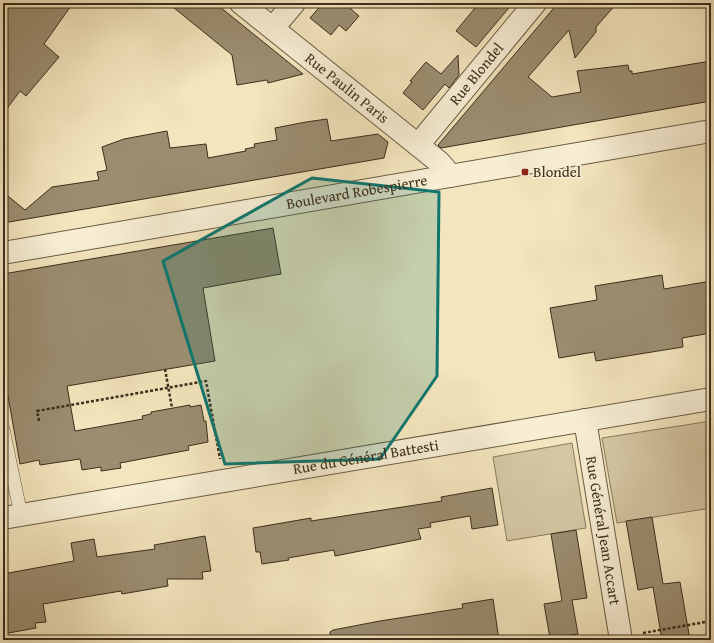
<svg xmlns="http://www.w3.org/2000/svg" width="714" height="643" viewBox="0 0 714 643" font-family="'Gentium Book Plus',serif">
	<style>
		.green { fill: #d4c6a2; stroke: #887a5f }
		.building { fill: #9b8d70; stroke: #3c2e1c }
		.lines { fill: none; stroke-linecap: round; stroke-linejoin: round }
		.service-casing { stroke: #6a5c44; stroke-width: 14 }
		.minor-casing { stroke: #6a5c44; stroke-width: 24 }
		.tertiary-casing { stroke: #6a5c44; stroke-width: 24 }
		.path { stroke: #3c2e1c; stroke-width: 2.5; stroke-dasharray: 3 2; stroke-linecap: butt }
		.service { stroke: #f7eed4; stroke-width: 13 }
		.minor { stroke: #f7eed4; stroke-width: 22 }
		.tertiary { stroke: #f7eed4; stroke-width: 22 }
		.marked { fill: #0f766e; fill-opacity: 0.2; stroke: #0f766e; stroke-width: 3; stroke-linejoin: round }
		.poi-dot { fill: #8f2418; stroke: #f7eed4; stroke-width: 1.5 }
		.labels { text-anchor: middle; stroke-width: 3.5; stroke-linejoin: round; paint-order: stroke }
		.street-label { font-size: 15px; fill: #3c2e1c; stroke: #f7eed4 }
		.poi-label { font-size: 15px; fill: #3c2e1c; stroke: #f7eed4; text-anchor: start }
	</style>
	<rect width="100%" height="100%" fill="#f3e5bd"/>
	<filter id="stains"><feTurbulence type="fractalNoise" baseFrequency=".005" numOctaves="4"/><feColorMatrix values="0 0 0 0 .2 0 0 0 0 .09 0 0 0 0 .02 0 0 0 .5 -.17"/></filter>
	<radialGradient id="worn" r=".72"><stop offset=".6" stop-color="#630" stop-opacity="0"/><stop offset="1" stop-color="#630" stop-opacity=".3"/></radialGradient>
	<g class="green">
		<polygon points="711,421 711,508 617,523 602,438"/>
		<polygon points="572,443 586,528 507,541 493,457"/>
	</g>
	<g class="building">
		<polygon points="3,3 73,3 44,44 59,57 26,96 20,91 3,114"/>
		<polygon points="168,3 215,3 303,74 268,83 267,80 237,85 232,55"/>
		<polygon points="323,3 344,3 359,16 346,31 339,25 331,35 310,18"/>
		<polygon points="479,3 513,3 476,47 456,31"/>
		<polygon points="558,3 617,3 596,27 596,32 575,58 569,30 528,77 552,97 581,92 577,71 628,65 629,71 632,71 632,74 711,61 711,101 441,148 438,145"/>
		<polygon points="458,55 459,75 449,88 445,84 423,110 403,93 412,82 410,81 426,62 441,74"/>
		<polygon points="327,119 331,141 378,134 388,142 384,158 3,223 3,192 25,210 52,187 99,180 97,172 107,170 102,147 124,139 167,131 170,148 206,144 208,158 246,151 245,149 255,147 254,144 277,140 275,128 306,122"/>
		<polygon points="273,228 281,274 203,288 215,361 67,386 75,431 143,419 142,416 151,414 151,412 190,405 190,407 201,405 204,421 206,421 208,442 188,446 189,450 120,463 121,468 101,471 101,467 82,470 80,459 40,465 39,460 20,464 8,396 3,397 3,274"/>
		<polygon points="662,275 664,289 711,281 711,333 682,338 683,347 596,361 594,352 559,358 550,308 597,300 595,286"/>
		<polygon points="492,488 498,525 472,529 470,516 430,523 431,527 418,529 421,539 335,556 334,550 288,558 289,560 262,564 260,552 256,552 253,528 311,518 311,521 442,501 441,497"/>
		<polygon points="652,517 663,584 680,582 690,640 662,640 653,587 638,590 626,521"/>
		<polygon points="576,530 587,598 572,600 578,634 550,638 544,604 562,601 551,534"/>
		<polygon points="205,536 211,571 202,572 203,579 167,579 168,586 122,594 121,591 43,604 46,622 35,623 36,628 3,634 3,574 74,561 71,543 94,539 97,557 155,549 154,545"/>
		<polygon points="493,599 499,640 330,640 330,632 333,630 380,621 463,608 462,604"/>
	</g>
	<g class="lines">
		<defs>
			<polyline id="service" points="3,429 21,515"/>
			<g id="minor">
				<path id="s1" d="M241,3l198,159 12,14"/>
				<polyline points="273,28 294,3"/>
				<path id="s2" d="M418,145l117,-142"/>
				<path id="s3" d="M585,420l36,220"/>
				<path id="s4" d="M3,518l708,-119"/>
			</g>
			<g id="tertiary">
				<path id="s5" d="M3,253l708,-122"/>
			</g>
		</defs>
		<use href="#service" class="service-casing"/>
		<use href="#minor" class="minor-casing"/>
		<use href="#tertiary" class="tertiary-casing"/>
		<g class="path">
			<polyline points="165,369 172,408"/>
			<polyline points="39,421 37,411 206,381 220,459"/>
			<polyline points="643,633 711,621"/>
		</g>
		<use href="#service" class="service"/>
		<use href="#minor" class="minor"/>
		<use href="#tertiary" class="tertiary"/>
	</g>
	<path class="marked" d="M312,178l127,14 -2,184 -57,83 -155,5 -62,-203z"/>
	<rect class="poi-dot" x="521" y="168" width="8" height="8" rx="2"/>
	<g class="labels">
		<g class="street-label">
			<text dy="5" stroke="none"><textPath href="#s2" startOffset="92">Rue Blondel</textPath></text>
			<text dy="5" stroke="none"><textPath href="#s1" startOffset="136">Rue Paulin Paris</textPath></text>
			<text dy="5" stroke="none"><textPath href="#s5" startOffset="359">Boulevard Robespierre</textPath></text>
			<text dy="5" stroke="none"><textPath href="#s4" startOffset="368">Rue du Général Battesti</textPath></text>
			<text dy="5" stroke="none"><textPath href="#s3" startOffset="112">Rue Général Jean Accart</textPath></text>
		</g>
		<g class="poi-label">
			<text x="533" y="177">Blondel</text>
		</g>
	</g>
	<rect width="714" height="643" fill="none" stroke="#f3e5bd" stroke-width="16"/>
	<rect x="4" y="4" width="706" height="635" fill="none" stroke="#3c2e1c" stroke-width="2"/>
	<rect x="8" y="8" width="698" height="627" fill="none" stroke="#3c2e1c"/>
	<rect width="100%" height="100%" filter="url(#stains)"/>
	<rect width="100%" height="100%" fill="url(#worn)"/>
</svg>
